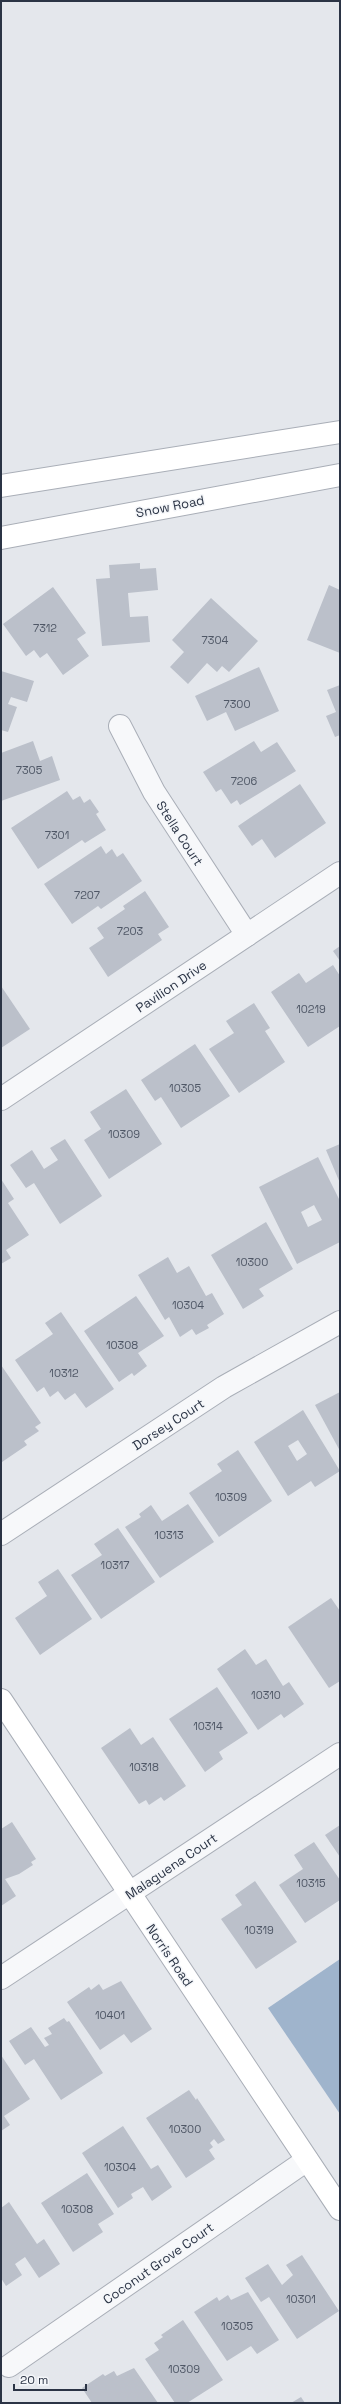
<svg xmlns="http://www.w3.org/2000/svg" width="341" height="2404" viewBox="0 0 341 2404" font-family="'Space Grotesk',sans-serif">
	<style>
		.water { fill: #9fb4cc }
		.building { fill: #bbc0ca; fill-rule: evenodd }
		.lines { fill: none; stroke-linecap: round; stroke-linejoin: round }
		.street-casing { stroke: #a9aeb7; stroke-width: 24 }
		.secondary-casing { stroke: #a9aeb7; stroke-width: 24 }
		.street { stroke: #f7f8fa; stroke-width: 22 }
		.secondary { stroke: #fff; stroke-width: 22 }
		.labels { text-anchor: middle; stroke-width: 3; stroke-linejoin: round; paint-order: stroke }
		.number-label { font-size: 11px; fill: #4f5766 }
		.street-label { font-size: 13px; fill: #2b3445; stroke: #f4f6f9 }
	</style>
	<rect width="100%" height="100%" fill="#e4e7ec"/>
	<polygon class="water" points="340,1959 340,2114 268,2008"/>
	<g class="building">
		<polygon points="140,563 140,569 156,568 158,590 128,593 130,617 148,616 150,642 102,646 96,579 110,578 109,565"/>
		<polygon points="329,585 340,590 340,653 307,640"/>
		<polygon points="53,587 86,633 77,639 89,656 63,675 47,653 40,658 34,650 26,656 3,624"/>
		<polygon points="211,598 258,641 229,672 222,666 217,672 207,663 188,684 170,667 184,652 172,640"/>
		<polygon points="259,667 279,711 235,731 226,712 207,721 195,696"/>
		<polygon points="1,671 34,681 27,702 11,697 8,704 17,707 8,732 1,730"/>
		<polygon points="340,685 340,735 335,737 326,716 336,712 327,690"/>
		<polygon points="33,741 40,761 52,756 60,780 1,801 1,753"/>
		<polygon points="254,741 261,752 277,742 296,771 240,805 237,800 231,804 221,789 216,792 203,772"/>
		<polygon points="300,784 326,823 275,858 262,839 252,846 238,826"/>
		<polygon points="67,791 73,800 80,796 84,803 90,799 99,812 96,814 106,830 85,843 82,840 38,869 11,828"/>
		<polygon points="101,846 106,854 112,849 117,857 123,853 142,881 101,909 98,906 72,924 44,884"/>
		<polygon points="145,891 169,927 158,934 162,940 108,977 89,948 104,938 97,928 125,909 123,906"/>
		<polygon points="340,946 340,961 333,951"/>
		<polygon points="333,965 340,976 340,1026 308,1047 271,992 299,973 306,983"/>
		<polygon points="1,986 30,1029 1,1048"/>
		<polygon points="254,1003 270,1028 265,1031 285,1062 239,1093 209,1049 234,1033 226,1021"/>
		<polygon points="195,1044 230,1096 181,1128 161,1097 155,1101 141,1080"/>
		<polygon points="126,1089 162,1144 109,1179 84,1140 101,1129 90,1112"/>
		<polygon points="65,1139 102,1196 60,1224 34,1183 26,1188 10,1165 32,1150 44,1169 58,1160 50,1148"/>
		<polygon points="340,1144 340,1183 326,1150"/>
		<path d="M318,1157l22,44v41l-43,22 -38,-77zM314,1205l8,15 -14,7 -7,-15z"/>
		<polygon points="1,1179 14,1199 8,1203 29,1235 6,1250 11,1258 1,1264"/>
		<polygon points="266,1222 293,1269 259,1289 264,1296 243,1309 211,1255"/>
		<polygon points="168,1257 177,1273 189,1266 206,1296 212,1293 224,1314 207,1325 209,1328 196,1335 192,1329 180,1337 169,1317 165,1320 138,1275"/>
		<polygon points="136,1296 164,1336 138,1353 147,1366 134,1376 132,1373 119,1382 84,1331"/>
		<polygon points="61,1312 114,1389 86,1408 75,1393 65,1400 58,1391 50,1397 44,1387 37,1392 15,1360 53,1334 45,1323"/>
		<polygon points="1,1365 41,1423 35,1427 39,1431 24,1441 27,1445 2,1462"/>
		<polygon points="340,1392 340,1451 315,1405"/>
		<path d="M303,1410l37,61 -25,16 -4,-6 -23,15 -34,-54zM298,1440l9,14 -10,7 -9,-15z"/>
		<polygon points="238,1450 272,1501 219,1537 189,1493 222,1471 217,1464"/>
		<polygon points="188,1504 214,1542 160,1578 125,1527 141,1517 139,1514 151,1505 162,1521"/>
		<polygon points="118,1528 155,1582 101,1619 71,1575 102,1555 94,1544"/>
		<polygon points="58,1569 92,1619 40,1655 15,1618 47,1596 38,1582"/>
		<polygon points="331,1598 340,1611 340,1681 329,1688 288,1627"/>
		<polygon points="245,1649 256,1665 266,1659 283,1686 289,1682 304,1704 284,1718 281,1714 258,1730 217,1669"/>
		<polygon points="217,1687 248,1733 219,1752 223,1759 205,1772 169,1719"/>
		<polygon points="130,1728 141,1745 153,1737 186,1786 164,1801 161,1797 149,1805 146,1800 139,1804 101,1748"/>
		<polygon points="12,1822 36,1859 31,1862 33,1865 19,1874 5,1879 16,1896 1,1906 1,1829"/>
		<polygon points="340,1825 340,1857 325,1835"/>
		<polygon points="314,1842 340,1880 340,1900 305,1923 279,1885 303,1869 294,1855"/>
		<polygon points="255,1881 297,1942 256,1969 221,1919 242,1905 235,1895"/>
		<polygon points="121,1981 152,2029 131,2043 124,2034 100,2050 67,2002 89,1987 91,1990 99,1984 103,1990"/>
		<polygon points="64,2018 67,2022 69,2021 103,2073 61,2100 34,2059 25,2065 9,2041 31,2027 45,2047 49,2045 44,2038 52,2034 48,2028"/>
		<polygon points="1,2055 30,2099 4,2116 10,2125 1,2131"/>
		<polygon points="189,2090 196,2100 197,2098 225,2140 218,2144 214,2139 210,2143 213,2147 209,2150 215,2159 186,2178 146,2118"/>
		<polygon points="123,2126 151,2169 158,2165 172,2187 152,2201 143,2187 131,2194 133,2198 118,2208 82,2153"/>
		<polygon points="87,2173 114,2214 98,2224 103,2232 73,2252 41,2203"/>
		<polygon points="9,2202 37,2244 44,2239 60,2264 39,2278 25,2257 15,2264 22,2275 6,2286 1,2278 1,2208"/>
		<polygon points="302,2255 339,2311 297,2339 269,2297 261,2302 245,2278 268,2264 282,2285 293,2275 286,2265"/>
		<polygon points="248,2292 279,2340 257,2354 251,2346 227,2361 194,2312 217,2297 219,2301 228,2295 231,2300"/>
		<polygon points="183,2320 223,2380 187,2403 175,2403 145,2359 159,2350 154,2343 163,2337 161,2335"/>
		<polygon points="134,2368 158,2403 92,2403 82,2388 103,2374 105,2376 114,2371 117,2376"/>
		<polygon points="301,2397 305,2403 291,2403"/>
	</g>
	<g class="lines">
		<defs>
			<g id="street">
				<polyline points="120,726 154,792 247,935"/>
				<polyline points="1,1099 340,873"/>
				<polyline points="1,1534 224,1387 340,1322"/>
				<polyline points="1,1978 340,1754"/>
				<polyline points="9,2366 307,2160"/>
			</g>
			<g id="secondary">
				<polyline points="1,486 340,432"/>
				<polyline points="1,538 340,475"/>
				<polyline points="1,1700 340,2209"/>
			</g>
		</defs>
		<use href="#street" class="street-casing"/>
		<use href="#secondary" class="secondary-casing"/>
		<use href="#street" class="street"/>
		<use href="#secondary" class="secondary"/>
	</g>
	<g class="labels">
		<g class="number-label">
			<text x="45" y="632">7312</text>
			<text x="215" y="644">7304</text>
			<text x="237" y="708">7300</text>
			<text x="29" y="774">7305</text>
			<text x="244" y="785">7206</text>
			<text x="57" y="839">7301</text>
			<text x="87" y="899">7207</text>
			<text x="130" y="935">7203</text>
			<text x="311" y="1013">10219</text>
			<text x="185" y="1092">10305</text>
			<text x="124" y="1138">10309</text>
			<text x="252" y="1266">10300</text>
			<text x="188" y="1309">10304</text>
			<text x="122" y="1349">10308</text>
			<text x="64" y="1377">10312</text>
			<text x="231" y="1501">10309</text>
			<text x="169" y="1539">10313</text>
			<text x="115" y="1569">10317</text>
			<text x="266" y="1699">10310</text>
			<text x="208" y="1730">10314</text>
			<text x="144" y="1771">10318</text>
			<text x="311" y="1887">10315</text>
			<text x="259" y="1934">10319</text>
			<text x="110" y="2019">10401</text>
			<text x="185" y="2133">10300</text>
			<text x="120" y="2171">10304</text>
			<text x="77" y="2213">10308</text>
			<text x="301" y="2303">10301</text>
			<text x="237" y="2330">10305</text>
			<text x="184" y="2373">10309</text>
		</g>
		<g class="street-label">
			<text transform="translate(170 506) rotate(-11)" y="5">Snow Road</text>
			<text transform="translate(180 833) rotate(57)" y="5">Stella Court</text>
			<text transform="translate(171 986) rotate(-34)" y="5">Pavilion Drive</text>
			<text transform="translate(168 1424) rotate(-33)" y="5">Dorsey Court</text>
			<text transform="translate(171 1866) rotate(-34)" y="5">Malaguena Court</text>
			<text transform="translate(170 1955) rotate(56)" y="5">Norris Road</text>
			<text transform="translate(158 2263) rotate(-35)" y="5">Coconut Grove Court</text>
		</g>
	</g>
	<rect width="341" height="2404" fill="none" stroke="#2b3445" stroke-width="4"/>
	<path d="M14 2384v6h72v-6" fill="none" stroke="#2b3445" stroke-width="2"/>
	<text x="20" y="2384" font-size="12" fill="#2b3445" stroke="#f4f6f9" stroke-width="3" paint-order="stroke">20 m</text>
</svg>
